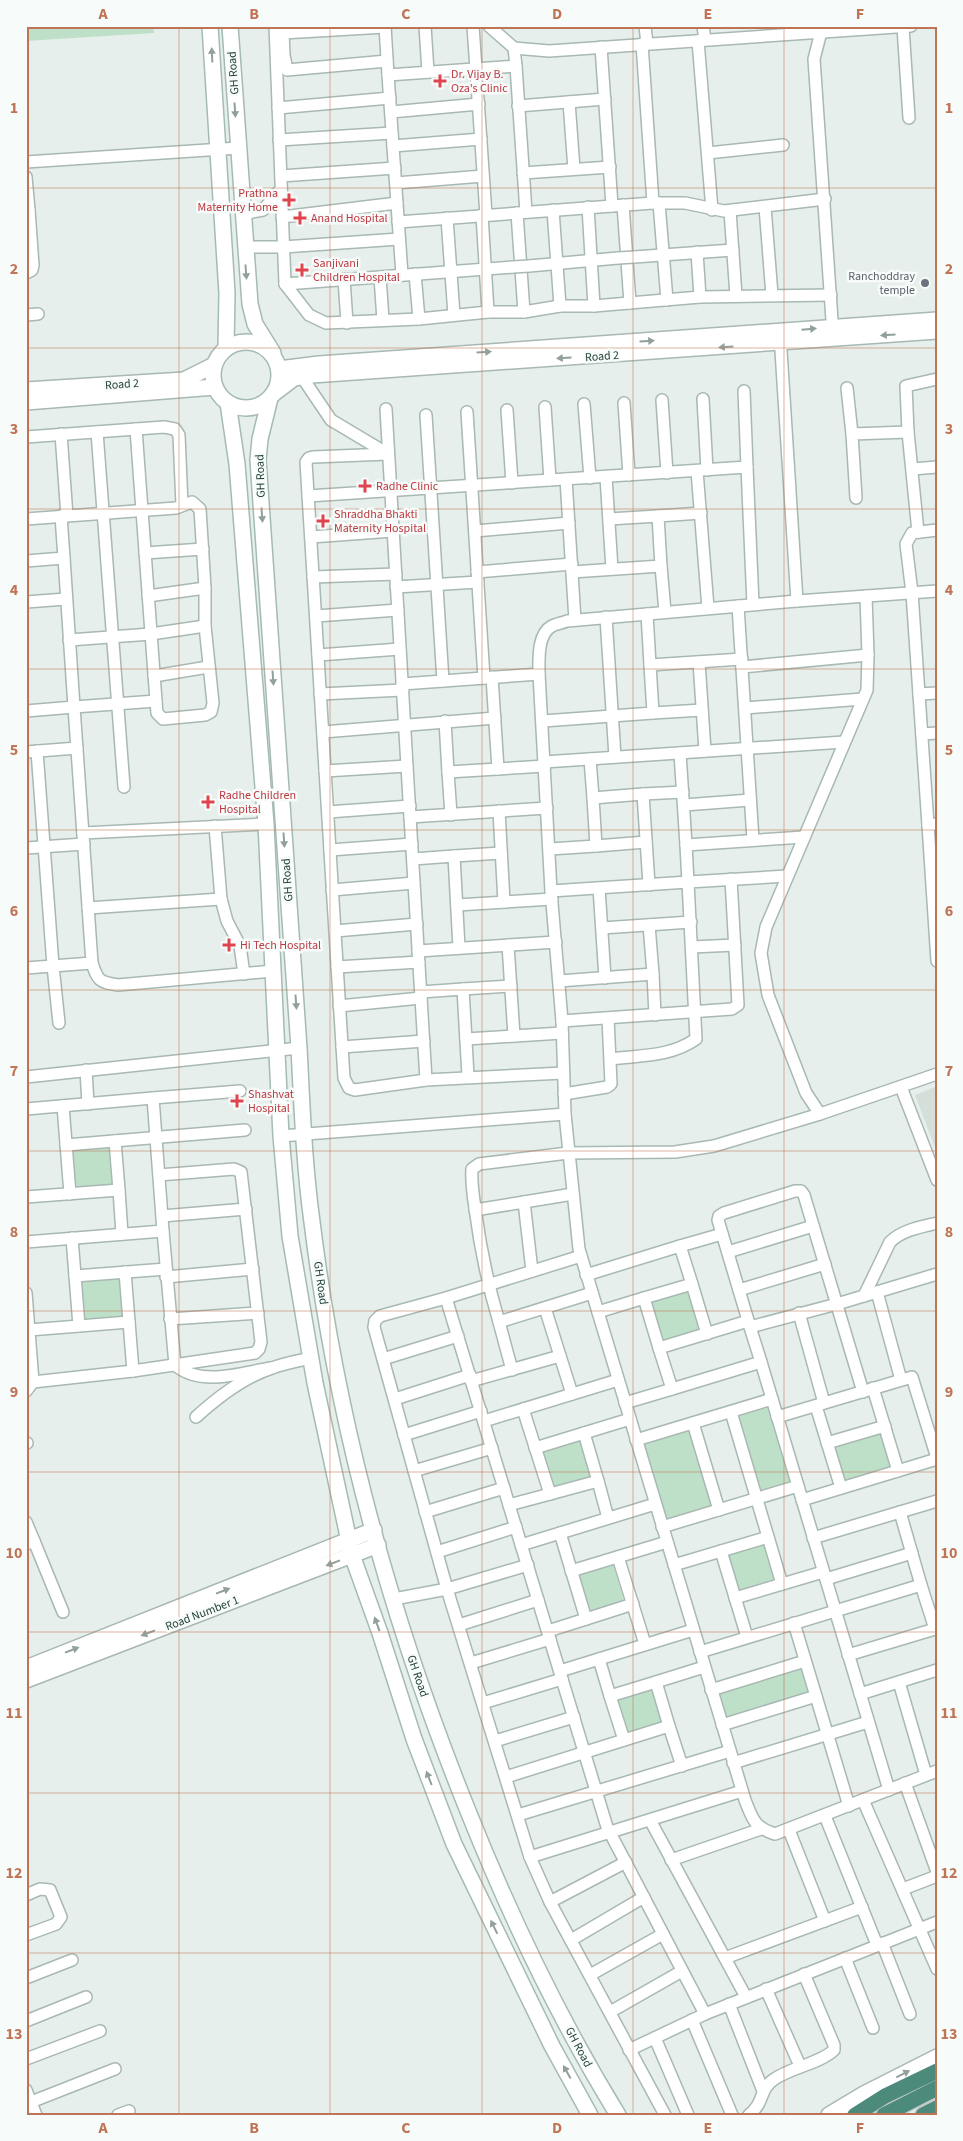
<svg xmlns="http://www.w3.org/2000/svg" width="963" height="2141" viewBox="0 0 963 2141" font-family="'Source Sans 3',sans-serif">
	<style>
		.built { fill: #d4dfda }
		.green { fill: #bfe0c8 }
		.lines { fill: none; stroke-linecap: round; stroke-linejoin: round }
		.minor-casing { stroke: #a8b8b2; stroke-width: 14 }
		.tertiary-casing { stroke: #a8b8b2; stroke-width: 18 }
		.secondary-casing { stroke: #a4bbb3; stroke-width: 18 }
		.trunk-casing { stroke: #c2cac8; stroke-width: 18 }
		.minor { stroke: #fff; stroke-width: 11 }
		.tertiary { stroke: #fff; stroke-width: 15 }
		.secondary { stroke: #fff; stroke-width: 15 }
		.trunk { stroke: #4c8a7c; stroke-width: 15 }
		.minor-bridge-casing { stroke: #a8b8b2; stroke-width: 14; stroke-linecap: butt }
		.minor-bridge { stroke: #fff; stroke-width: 11 }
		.oneway { fill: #92a09c }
		.grid { fill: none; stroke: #c07456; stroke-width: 1; stroke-opacity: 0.55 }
		.health-dot { fill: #e0444e; stroke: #f7fbf9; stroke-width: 2 }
		.worship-dot { fill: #6b7280; stroke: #f7fbf9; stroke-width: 2 }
		.labels { text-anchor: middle; stroke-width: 5; stroke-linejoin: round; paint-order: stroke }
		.street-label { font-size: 12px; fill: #24423a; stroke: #f7fbf9 }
		.health-label { font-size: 12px; fill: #be3a42; stroke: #f7fbf9; text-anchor: start }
		.worship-label { font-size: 12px; fill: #5b616d; stroke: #f7fbf9; text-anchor: end }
		.neatline { fill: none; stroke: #c07456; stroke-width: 2 }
		.grid-label { font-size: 16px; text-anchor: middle; font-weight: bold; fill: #c07456 }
	</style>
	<rect width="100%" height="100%" fill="#e6efeb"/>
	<polygon class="built" points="937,1086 937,1153 915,1095"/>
	<g class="green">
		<polygon points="26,26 153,26 154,33 26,41"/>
		<polygon points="111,1146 114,1185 76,1188 72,1149"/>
		<polygon points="120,1277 124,1316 85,1320 82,1281"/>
		<polygon points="690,1290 702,1331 662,1342 650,1302"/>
		<polygon points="770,1406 791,1484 759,1493 737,1415"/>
		<polygon points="692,1430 714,1507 666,1520 644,1443"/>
		<polygon points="882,1432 893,1469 845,1483 834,1446"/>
		<polygon points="580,1441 591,1478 553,1489 542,1452"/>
		<polygon points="765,1544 776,1581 738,1592 727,1555"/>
		<polygon points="613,1564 624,1601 587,1612 576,1575"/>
		<polygon points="802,1666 811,1694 727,1720 718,1692"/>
		<polygon points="653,1687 664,1725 626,1735 616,1698"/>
	</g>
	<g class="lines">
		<defs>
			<g id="minor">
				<polyline points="275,26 285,284 309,315 326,323 419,319 488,312 524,312 560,306 594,306 700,297 831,295"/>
				<polyline points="385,26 388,75 516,66 514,48"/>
				<polyline points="425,26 428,72"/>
				<polyline points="473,26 486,215"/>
				<polyline points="489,26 514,48 549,51 911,26"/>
				<polyline points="645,26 647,44"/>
				<polyline points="703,26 705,40"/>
				<polyline points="385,27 283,33 284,55 287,70 387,61"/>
				<polyline points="903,27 909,118"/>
				<polyline points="822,28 814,59 833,335"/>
				<polyline points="698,41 712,210"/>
				<polyline points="642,44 653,203"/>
				<polyline points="601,47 612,206"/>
				<polyline points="516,66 526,212"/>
				<polyline points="388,75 402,275"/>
				<polyline points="569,102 574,169"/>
				<polyline points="518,106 605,99"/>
				<polyline points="278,108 390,98"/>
				<polyline points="391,112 479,104"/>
				<polyline points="279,140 392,133"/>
				<polyline points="393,146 481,139"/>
				<polyline points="708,153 783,145"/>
				<polyline points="26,162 238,148"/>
				<polyline points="523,173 610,167"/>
				<polyline points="281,176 395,168"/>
				<polyline points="26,177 29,210"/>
				<polyline points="396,183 483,176"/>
				<polyline points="659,203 667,300"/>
				<polyline points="623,205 630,303"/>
				<polyline points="588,207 594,306"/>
				<polyline points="765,207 772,295"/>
				<polyline points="26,210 29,210 33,265 32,270 26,273"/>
				<polyline points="553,210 560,306"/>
				<polyline points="730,211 736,296"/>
				<polyline points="517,213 524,312"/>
				<polyline points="242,214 263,210 281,189"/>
				<polyline points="482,215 488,312"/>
				<polyline points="282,217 397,203"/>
				<polyline points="447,218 454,315"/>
				<polyline points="398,222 653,203 685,203 724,211 825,199"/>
				<polyline points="245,247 283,247 399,239"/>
				<polyline points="697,252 700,297"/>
				<polyline points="634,257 733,250"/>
				<polyline points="529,266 618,258"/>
				<polyline points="415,274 419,319"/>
				<polyline points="380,277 383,320"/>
				<polyline points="344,279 347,323"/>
				<polyline points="285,284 513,267"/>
				<polyline points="26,315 38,314"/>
				<polyline points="780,335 797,601"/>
				<polyline points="302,377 331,420 388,454"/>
				<polyline points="847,388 852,434"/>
				<polyline points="744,391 747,467"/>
				<polyline points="703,399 707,470"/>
				<polyline points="662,400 667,473"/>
				<polyline points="624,403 629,475"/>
				<polyline points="584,404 590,478"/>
				<polyline points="545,407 550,480"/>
				<polyline points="386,409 410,817 547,808"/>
				<polyline points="507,410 512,483"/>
				<polyline points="467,412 484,678"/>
				<polyline points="426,415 443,681"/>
				<polyline points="97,432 124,787"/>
				<polyline points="908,432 906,386 937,379"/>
				<polyline points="61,434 67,516"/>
				<polyline points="26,437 164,427 175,429 179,435 182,505"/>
				<polyline points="388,454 313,457 309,458 306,462 344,1078 349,1088 355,1090 426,1080 410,817"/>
				<polyline points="912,469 937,467"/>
				<polyline points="697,471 708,608"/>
				<polyline points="606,477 612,569"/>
				<polyline points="566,479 575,620"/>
				<polyline points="308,496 747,467 753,604"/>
				<polyline points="856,498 852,434 908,432 918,532"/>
				<polyline points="26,519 176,508 192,502 200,509 205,588 205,626 213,703 211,712 205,715 163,719 157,713 156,701"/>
				<polyline points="609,519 658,516"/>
				<polyline points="937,530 912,533 906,544 912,593 928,825 937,824"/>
				<polyline points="475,531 569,523"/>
				<polyline points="311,537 393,531"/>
				<polyline points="145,553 203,549"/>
				<polyline points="26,561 64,558 61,516"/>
				<polyline points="661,566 665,612"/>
				<polyline points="477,572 572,564"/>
				<polyline points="572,572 661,566 658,516 701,513"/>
				<polyline points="313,577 396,574"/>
				<polyline points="396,587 478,582"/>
				<polyline points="148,596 205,588"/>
				<polyline points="26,602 66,599"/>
				<polyline points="738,606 753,840"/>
				<polyline points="647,614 650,665"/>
				<polyline points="316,616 398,610"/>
				<polyline points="606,617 615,757"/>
				<polyline points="69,640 151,634 205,626"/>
				<polyline points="318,655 400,649"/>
				<polyline points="699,662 705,751"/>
				<polyline points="742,667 868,655"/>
				<polyline points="154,676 208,667"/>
				<polyline points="492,677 498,769"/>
				<polyline points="402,684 539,674"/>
				<polyline points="320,694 403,690"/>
				<polyline points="919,694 937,693"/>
				<polyline points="745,708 863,699"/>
				<polyline points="26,711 74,707 64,558"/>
				<polyline points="653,713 702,710"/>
				<polyline points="445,721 448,772"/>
				<polyline points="543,721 653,713 650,665 742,659"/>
				<polyline points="323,732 495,718"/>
				<polyline points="922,734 937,733"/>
				<polyline points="37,751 53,966 59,1023"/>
				<polyline points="26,752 77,748"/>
				<polyline points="680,753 686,845"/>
				<polyline points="590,759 593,798"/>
				<polyline points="544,762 844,742"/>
				<polyline points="325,771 407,766"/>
				<polyline points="643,794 683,792"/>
				<polyline points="684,805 750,800"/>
				<polyline points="499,811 504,902"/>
				<polyline points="328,812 410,806"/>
				<polyline points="451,815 448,772 545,766"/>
				<polyline points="928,825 937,961"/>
				<polyline points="83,833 266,824"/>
				<polyline points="596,846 646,842"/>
				<polyline points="26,848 84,844"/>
				<polyline points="550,849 596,846 593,798 643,794 649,885"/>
				<polyline points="330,850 412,844"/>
				<polyline points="454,856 501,853"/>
				<polyline points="413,859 454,856 459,948"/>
				<polyline points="599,888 605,978"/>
				<polyline points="332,890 414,883"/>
				<polyline points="551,891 688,882 686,845 804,837"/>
				<polyline points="221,899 227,921 240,946 244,974"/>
				<polyline points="457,905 552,899"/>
				<polyline points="88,908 221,899 215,826"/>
				<polyline points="649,925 653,974"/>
				<polyline points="602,928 691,922"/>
				<polyline points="335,931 417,924"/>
				<polyline points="508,945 514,1036"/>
				<polyline points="692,947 735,945"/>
				<polyline points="418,951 556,942"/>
				<path d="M92,963c6,18 7,19 26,22l155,-14"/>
				<polyline points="337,967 419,962"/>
				<polyline points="26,968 92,963 74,707 156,701 136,429"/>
				<polyline points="559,981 653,974 655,1015"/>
				<polyline points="463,989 511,986"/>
				<polyline points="421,992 463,989 468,1076"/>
				<polyline points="339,1006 421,998"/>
				<polyline points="562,1021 732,1009 738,1005 731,879"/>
				<polyline points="466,1039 562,1033"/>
				<polyline points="342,1047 424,1041"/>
				<path d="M611,1059c31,-4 59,-2 85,-20l-8,-157 99,-6"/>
				<polyline points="86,1070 88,1104"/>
				<polyline points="26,1077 299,1048"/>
				<polyline points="426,1080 563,1073"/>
				<polyline points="901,1087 937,1180"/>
				<polyline points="564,1094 607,1087 611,1084 608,1018"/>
				<polyline points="153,1098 240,1091"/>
				<polyline points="63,1106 70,1194"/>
				<polyline points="26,1109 153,1098 163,1231 26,1242"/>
				<path d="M565,1114l-3,-93 -11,-130 -12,-217c0,-14 -2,-40 13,-48 4,-2 10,-3 15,-5l230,-20 140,-10"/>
				<polyline points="820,1114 806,1093 768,995 761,953 766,927 867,690 868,655 866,596"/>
				<path d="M281,1136l284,-22 14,135 166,551c8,20 9,27 30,34l162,-63"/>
				<polyline points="115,1141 119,1190"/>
				<polyline points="66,1145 245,1130"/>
				<polyline points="26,1197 119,1190 122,1234"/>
				<polyline points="524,1202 532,1271"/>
				<polyline points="475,1210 573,1194"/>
				<polyline points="162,1216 246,1209"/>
				<path d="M163,1231l12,134c26,22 65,8 96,3"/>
				<polyline points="72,1238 79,1326"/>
				<polyline points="680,1246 722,1234"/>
				<polyline points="728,1252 813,1226"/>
				<polyline points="581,1256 446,1298 607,1827 705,2014"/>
				<polyline points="125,1272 133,1371"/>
				<polyline points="586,1275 680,1246 692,1284 644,1298"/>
				<polyline points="75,1276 166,1269"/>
				<polyline points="166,1277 253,1269"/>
				<polyline points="692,1284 707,1334"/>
				<polyline points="739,1290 825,1264"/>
				<polyline points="877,1292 901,1380"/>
				<polyline points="26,1293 33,1382 26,1391"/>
				<path d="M592,1293l-93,29c-11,-37 -19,-75 -24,-114 -2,-13 -4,-26 -3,-39l7,-5 89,-11 107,-1 39,-6 106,-32 117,-40"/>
				<path d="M864,1296l26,-54c12,-12 31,-15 47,-19"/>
				<polyline points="446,1298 380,1316 375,1321 374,1327 447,1589 530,1857 550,1902 665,2115"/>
				<polyline points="545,1308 572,1394"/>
				<polyline points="598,1312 644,1298 659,1348 748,1321"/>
				<polyline points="799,1313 824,1403"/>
				<polyline points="170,1319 258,1313"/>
				<polyline points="499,1322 512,1370"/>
				<polyline points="29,1330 129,1322"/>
				<polyline points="383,1359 458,1336"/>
				<polyline points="471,1381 560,1356"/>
				<polyline points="33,1382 133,1371 255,1353 259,1349 261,1342 241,1172 234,1169 159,1175"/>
				<polyline points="873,1388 898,1471"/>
				<polyline points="672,1389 761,1362 750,1327"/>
				<path d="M863,1392c-20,-66 -39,-131 -59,-197l-3,-4h-6l-71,22 -5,3 -1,4 32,107 87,-23 100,-30"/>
				<polyline points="395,1399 470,1375"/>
				<polyline points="625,1403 672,1389 659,1348"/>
				<polyline points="816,1406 841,1488"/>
				<polyline points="731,1412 782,1584"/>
				<path d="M196,1417c22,-20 48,-40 76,-49 13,-5 26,-7 39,-10"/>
				<polyline points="777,1417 912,1377 937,1458"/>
				<polyline points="484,1421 618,1380"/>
				<polyline points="693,1423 719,1510"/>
				<polyline points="404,1435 481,1411"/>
				<polyline points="636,1440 772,1399"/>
				<polyline points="26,1443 27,1443"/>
				<polyline points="827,1443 885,1426"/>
				<polyline points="535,1448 630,1419"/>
				<polyline points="414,1471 492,1448"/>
				<polyline points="598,1481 608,1518"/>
				<polyline points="798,1486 889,1790"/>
				<polyline points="550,1494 598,1481 584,1433"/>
				<polyline points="802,1500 937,1459"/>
				<polyline points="509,1505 550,1494 523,1409"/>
				<polyline points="425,1512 504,1488"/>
				<polyline points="900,1512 921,1585"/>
				<polyline points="26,1522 34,1541 26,1544"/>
				<polyline points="662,1527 798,1486 761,1362"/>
				<polyline points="813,1538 937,1501"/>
				<polyline points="34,1541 63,1612"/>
				<polyline points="521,1545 655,1504"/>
				<polyline points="721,1551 747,1637"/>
				<polyline points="437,1552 516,1527"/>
				<polyline points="618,1557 645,1644"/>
				<polyline points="674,1565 768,1537"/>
				<polyline points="571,1571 667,1542"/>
				<polyline points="826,1579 912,1553"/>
				<polyline points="735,1598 823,1572"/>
				<polyline points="394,1599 447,1589 528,1565"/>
				<polyline points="586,1619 633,1604"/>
				<polyline points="794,1623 849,1806"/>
				<polyline points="459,1625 538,1600"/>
				<polyline points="548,1631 586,1619 560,1533"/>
				<polyline points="700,1652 921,1585 935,1629 937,1628"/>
				<polyline points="848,1655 935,1629"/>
				<polyline points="599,1659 610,1696 656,1682"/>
				<polyline points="471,1663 550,1639"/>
				<polyline points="560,1671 693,1630"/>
				<polyline points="899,1682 926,1775"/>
				<polyline points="711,1690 805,1661"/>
				<polyline points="860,1694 937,1670"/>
				<polyline points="610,1696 624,1740"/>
				<polyline points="483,1703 562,1679"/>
				<polyline points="722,1725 816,1696"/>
				<polyline points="669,1726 656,1682 704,1667"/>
				<polyline points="495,1741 574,1717"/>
				<polyline points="733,1763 868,1722"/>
				<polyline points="506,1777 669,1726 682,1766"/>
				<polyline points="905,1783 937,1872"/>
				<polyline points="863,1800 937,1969"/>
				<polyline points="518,1815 730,1751"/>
				<polyline points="825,1816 877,1945"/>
				<polyline points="650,1820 746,1997"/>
				<polyline points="789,1830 825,1921"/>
				<polyline points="530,1857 742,1791"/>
				<polyline points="671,1860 761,1829"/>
				<polyline points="903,1889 937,1876"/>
				<polyline points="26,1895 40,1889 50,1890 61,1917 56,1924 26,1935"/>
				<polyline points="550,1902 626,1862"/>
				<polyline points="571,1940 644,1897"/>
				<polyline points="882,1943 910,2014"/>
				<polyline points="725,1958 862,1907"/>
				<polyline points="845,1958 873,2028"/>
				<polyline points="590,1975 663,1934"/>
				<polyline points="26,1978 72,1960"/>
				<polyline points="766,1989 800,2066"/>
				<polyline points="729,2004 763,2091"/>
				<polyline points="610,2012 682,1971"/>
				<polyline points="692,2020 732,2115"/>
				<polyline points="26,2021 86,1997"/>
				<polyline points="655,2038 688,2115"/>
				<polyline points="629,2050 705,2014 937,1922"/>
				<polyline points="26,2059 100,2031"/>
				<polyline points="26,2090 36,2115"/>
				<polyline points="26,2104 115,2069"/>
				<polyline points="118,2115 129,2111"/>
				<path d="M749,2115c16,-13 10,-25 24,-35 18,-13 46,-16 61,-30v-5l-30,-71"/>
			</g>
			<g id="tertiary">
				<polyline points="279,369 319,364 937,320"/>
				<polyline points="26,390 184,380 214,365"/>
				<polyline points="273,394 294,378 312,375 937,331"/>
				<polyline points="26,402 215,387"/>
				<polyline points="26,1668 374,1530"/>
				<polyline points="26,1680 378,1545"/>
				<polyline points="829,2115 864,2094 937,2057"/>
			</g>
			<g id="secondary">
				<polyline points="210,26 227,293 226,348"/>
				<polyline points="230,26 250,304 255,324 273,353"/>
				<circle cx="246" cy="375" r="33"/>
				<path d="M270,398l-10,41 -2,21 41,588c3,58 5,116 13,174 25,202 80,401 156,589 42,105 91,208 150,304"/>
				<polyline points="228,403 237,464 266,824 281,1136 290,1236 315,1383 352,1555 380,1633 414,1739 454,1844 552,2046 590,2115"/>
			</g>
			<g id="trunk">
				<polyline points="855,2115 885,2096 937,2071"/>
				<polyline points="884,2115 937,2088"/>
				<polyline points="923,2115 937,2108"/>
			</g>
		</defs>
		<use href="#minor" class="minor-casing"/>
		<use href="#tertiary" class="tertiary-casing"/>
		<use href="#secondary" class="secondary-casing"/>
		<use href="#trunk" class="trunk-casing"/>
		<use href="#minor" class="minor"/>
		<use href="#tertiary" class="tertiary"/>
		<use href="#secondary" class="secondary"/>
		<use href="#trunk" class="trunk"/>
		<defs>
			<g id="minor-bridge">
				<polyline points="618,258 634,257"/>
				<polyline points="513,267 529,266"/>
			</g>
		</defs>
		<use href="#minor-bridge" class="minor-bridge-casing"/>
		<use href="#minor-bridge" class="minor-bridge"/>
	</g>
	<defs><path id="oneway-solid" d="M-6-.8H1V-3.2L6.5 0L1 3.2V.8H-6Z" transform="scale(1.25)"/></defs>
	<g class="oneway">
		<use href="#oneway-solid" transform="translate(212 55) rotate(-93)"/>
		<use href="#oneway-solid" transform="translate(235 110) rotate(86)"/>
		<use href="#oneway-solid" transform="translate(246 272) rotate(86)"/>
		<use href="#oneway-solid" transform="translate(809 329) rotate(-5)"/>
		<use href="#oneway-solid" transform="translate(888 335) rotate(176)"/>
		<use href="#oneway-solid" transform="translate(647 341) rotate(-4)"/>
		<use href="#oneway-solid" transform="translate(726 347) rotate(176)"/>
		<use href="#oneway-solid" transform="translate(484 352) rotate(-4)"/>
		<use href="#oneway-solid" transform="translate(564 358) rotate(176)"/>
		<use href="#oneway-solid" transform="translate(262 515) rotate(86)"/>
		<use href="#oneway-solid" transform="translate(273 678) rotate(86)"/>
		<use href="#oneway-solid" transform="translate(284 840) rotate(86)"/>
		<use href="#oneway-solid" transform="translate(296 1002) rotate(86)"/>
		<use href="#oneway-solid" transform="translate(333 1563) rotate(159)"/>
		<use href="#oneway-solid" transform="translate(223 1591) rotate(-21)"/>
		<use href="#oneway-solid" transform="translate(377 1624) rotate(-110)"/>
		<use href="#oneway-solid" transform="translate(148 1633) rotate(159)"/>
		<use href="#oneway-solid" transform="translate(72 1650) rotate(-21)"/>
		<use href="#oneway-solid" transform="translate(429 1778) rotate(-111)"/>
		<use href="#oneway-solid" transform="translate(494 1927) rotate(-116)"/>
		<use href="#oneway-solid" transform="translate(567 2072) rotate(-119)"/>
		<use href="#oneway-solid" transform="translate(903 2074) rotate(-27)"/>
	</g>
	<path class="grid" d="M179,26v2089M330,26v2089M482,26v2089M633,26v2089M784,26v2089M26,188h911M26,348h911M26,509h911M26,669h911M26,830h911M26,990h911M26,1151h911M26,1311h911M26,1472h911M26,1632h911M26,1793h911M26,1953h911"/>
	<g class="health-dot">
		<path d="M437.5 73.5h5v5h5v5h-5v5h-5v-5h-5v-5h5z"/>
		<path d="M286.5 192.5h5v5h5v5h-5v5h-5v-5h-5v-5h5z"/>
		<path d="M297.5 210.5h5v5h5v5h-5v5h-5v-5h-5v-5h5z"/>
		<path d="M299.5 262.5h5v5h5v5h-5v5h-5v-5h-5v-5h5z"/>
		<path d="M362.5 478.5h5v5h5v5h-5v5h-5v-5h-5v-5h5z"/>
		<path d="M320.5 513.5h5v5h5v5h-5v5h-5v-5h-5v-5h5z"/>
		<path d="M205.5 794.5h5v5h5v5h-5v5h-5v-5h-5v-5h5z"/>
		<path d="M226.5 937.5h5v5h5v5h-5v5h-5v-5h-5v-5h5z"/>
		<path d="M234.5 1093.5h5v5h5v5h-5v5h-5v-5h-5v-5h5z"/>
	</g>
	<circle class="worship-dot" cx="925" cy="283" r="5"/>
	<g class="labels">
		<g class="street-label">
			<text transform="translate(233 73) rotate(-94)" y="4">GH Road</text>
			<text transform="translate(602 356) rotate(-4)" y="4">Road 2</text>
			<text transform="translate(122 384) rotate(-4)" y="4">Road 2</text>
			<text transform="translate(260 476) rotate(-92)" y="4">GH Road</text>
			<text transform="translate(287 880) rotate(-94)" y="4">GH Road</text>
			<text transform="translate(321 1283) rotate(82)" y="4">GH Road</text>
			<text transform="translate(202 1613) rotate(-21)" y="4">Road Number 1</text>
			<text transform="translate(418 1676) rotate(71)" y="4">GH Road</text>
			<text transform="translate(579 2047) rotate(62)" y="4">GH Road</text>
		</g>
		<g class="health-label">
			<text x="451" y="78">Dr. Vijay B.<tspan x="451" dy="14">Oza's Clinic</tspan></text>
			<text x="278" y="197" text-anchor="end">Prathna<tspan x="278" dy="14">Maternity Home</tspan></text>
			<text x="311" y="222">Anand Hospital</text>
			<text x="313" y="267">Sanjivani<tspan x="313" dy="14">Children Hospital</tspan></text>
			<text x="376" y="490">Radhe Clinic</text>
			<text x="334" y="518">Shraddha Bhakti<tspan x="334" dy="14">Maternity Hospital</tspan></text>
			<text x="219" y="799">Radhe Children<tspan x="219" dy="14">Hospital</tspan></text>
			<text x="240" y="949">Hi Tech Hospital</text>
			<text x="248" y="1098">Shashvat<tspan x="248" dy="14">Hospital</tspan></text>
		</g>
		<g class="worship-label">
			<text x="915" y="280">Ranchoddray<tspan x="915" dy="14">temple</tspan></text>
		</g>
	</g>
	<rect width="963" height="2141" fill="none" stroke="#f7fbf9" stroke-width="55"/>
	<rect x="28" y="28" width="908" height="2086" class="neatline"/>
	<g class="grid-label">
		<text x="103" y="19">A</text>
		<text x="254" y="19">B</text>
		<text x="406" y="19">C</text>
		<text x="557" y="19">D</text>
		<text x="708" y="19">E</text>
		<text x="860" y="19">F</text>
		<text x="14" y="113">1</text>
		<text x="949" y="113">1</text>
		<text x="14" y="274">2</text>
		<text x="949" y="274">2</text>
		<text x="14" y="434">3</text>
		<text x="949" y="434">3</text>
		<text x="14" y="595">4</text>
		<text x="949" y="595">4</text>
		<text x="14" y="755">5</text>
		<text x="949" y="755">5</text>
		<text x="14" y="916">6</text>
		<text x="949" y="916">6</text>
		<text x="14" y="1076">7</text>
		<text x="949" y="1076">7</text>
		<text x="14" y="1237">8</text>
		<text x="949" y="1237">8</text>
		<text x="14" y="1397">9</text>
		<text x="949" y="1397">9</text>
		<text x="14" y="1558">10</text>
		<text x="949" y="1558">10</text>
		<text x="14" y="1718">11</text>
		<text x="949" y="1718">11</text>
		<text x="14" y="1878">12</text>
		<text x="949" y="1878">12</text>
		<text x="14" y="2039">13</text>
		<text x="949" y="2039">13</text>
		<text x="103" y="2133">A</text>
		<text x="254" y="2133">B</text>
		<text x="406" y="2133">C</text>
		<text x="557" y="2133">D</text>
		<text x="708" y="2133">E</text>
		<text x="860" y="2133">F</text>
	</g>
</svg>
